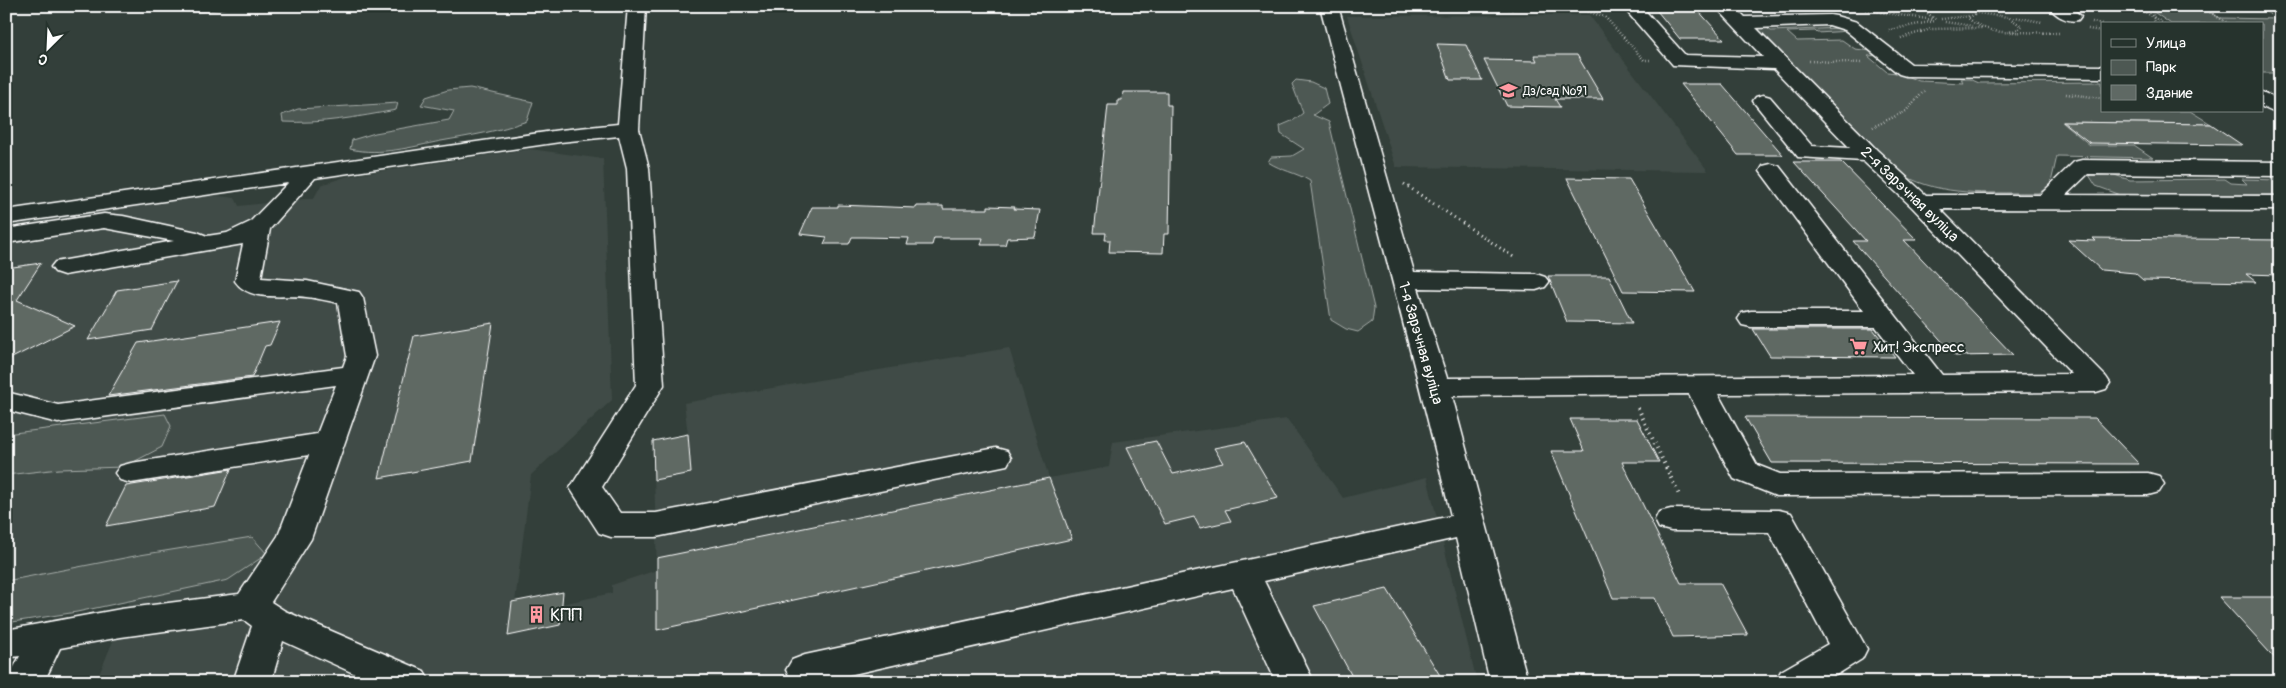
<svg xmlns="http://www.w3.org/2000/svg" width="2286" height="688" viewBox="0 0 2286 688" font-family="Pangolin,sans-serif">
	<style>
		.built { fill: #404c47 }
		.green { fill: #4d5853; stroke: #a6aca9 }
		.building { fill: #5f6964; stroke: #fff }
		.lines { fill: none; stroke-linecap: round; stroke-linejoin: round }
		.minor-casing { stroke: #fff; stroke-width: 3 }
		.path-far2 { stroke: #fff; stroke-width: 2.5; stroke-dasharray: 0.5 2.5; stroke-linecap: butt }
		.path-far1 { stroke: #fff; stroke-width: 3; stroke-dasharray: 1 4; stroke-linecap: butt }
		.path { stroke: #fff; stroke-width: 4; stroke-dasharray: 1 4.5; stroke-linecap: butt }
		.minor { fill: #26332d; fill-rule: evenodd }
		.labels { text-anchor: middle; stroke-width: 4; stroke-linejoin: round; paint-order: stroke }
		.far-poi-label { font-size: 12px; fill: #fff; stroke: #26332d; text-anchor: start }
		.street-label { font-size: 15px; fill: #fff; stroke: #26332d }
		.poi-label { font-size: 15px; fill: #fff; stroke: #26332d; text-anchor: start }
		.near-poi-label { font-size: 18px; fill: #fff; stroke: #26332d; text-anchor: start }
	</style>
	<rect width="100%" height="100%" fill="#333f3a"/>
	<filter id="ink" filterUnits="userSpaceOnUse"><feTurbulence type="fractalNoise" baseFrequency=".02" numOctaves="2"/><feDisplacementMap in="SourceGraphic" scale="10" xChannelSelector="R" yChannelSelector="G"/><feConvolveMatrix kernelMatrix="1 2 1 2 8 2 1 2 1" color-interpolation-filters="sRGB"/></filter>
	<g filter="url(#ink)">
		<g class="built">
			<polygon points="1589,15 1708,171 1396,167 1347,16"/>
			<polygon points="530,149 603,159 612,400 531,475 515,602 562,604 612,593 612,585 657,570 653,441 688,434 684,403 1009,348 1049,478 1109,467 1113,442 1287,419 1343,498 1427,477 1477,682 96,682 139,578 6,601 6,226 209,195 235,198 239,206 314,198 321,185 348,176"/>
		</g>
		<g class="green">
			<path d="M173,6h61c-21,5 -42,9 -64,3z"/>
			<polygon points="2145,6 2200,6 2220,18 2277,19 2257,6 2280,6 2280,73 2262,73 2262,24 2171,24"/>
			<path d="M1762,25l9,6 69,-3 10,3 -33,2 -2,-2 -28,1 10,9 45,-1 13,9 26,3 2,3 -15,1 19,16 11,1 21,8 45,2 -3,-4h9l9,4 123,-1v29h88l21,13 -149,-2 28,23h44l19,13 -96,-2 -7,31 -12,6c-42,-1 -88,4 -127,-14 -16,-7 -31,-26 -42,-39l-118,-112z"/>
			<path d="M1296,80l15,2 13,6 4,16 -15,11 16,7 45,186 -2,14 -14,10 -12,-3 -15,-9 -21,-139c-15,-9 -28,-10 -42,-19l3,-5 21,-1 12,-7 -23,-15 -1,-8 14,-6 9,-7 -11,-29z"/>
			<path d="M470,88l63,14 -6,19c-28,10 -57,15 -86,20 -30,6 -60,15 -91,8l2,-9 23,-7 74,-13 5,-9 -33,-6 5,-8 22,-7z"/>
			<path d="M398,103l-2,7c-38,7 -75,14 -113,12l-1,-7 16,-6z"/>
			<polygon points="2093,172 2108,173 2130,180 2225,179 2231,183 2247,184 2242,179 2280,180 2280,195 2121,195 2096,186 2089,175"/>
			<polygon points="165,414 171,426 162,447 124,467 59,469 6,475 6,434"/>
			<polygon points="252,537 267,554 228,580 77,612 6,623 6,581 140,555"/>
		</g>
		<g class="building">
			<polygon points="1653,6 1694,6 1724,39 1680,39"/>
			<polygon points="1437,44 1466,45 1482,80 1450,80"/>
			<polygon points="1534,55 1577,55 1603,99 1555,99 1560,107 1507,106 1484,60 1537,61"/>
			<polygon points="1681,84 1722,84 1783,155 1738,155"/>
			<polygon points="1123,92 1167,92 1167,105 1171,105 1169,234 1164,234 1163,253 1109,252 1110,240 1105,240 1106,233 1094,233 1108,105 1118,105 1118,100 1122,100"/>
			<polygon points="2063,122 2211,124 2242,145 2090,143"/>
			<polygon points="1794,162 1841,162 1917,240 1904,240 2013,355 1955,356 1853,241 1866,241"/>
			<polygon points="1567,178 1629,179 1695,292 1623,291"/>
			<polygon points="838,205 916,208 917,206 943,206 943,209 988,209 988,206 1015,207 1014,209 1040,210 1035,237 1007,238 1005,245 981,245 983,238 934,238 932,245 907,245 909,238 864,237 852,237 849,244 824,244 827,237 800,234 812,207 838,207"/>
			<polygon points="2093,238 2280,240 2280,275 2246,274 2256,282 2143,280 2135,273 2101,270 2068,240 2096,241"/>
			<polygon points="41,263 17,300 75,326 6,361 6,268"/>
			<polygon points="1548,276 1609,276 1632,323 1567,322"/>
			<polygon points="177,281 152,330 88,340 117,290"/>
			<polygon points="280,322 270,345 265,346 252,377 108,396 138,343"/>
			<polygon points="493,323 472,461 379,478 414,336"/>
			<polygon points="1753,329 1873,329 1895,357 1770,356"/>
			<polygon points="1745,417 2095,418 2139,464 1772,463"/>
			<polygon points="1570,419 1637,419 1659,462 1622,462 1681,583 1720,583 1748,635 1673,637 1655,598 1613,598 1551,451 1584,451"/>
			<polygon points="688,434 691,473 654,480 653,441"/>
			<polygon points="1156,441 1173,474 1223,463 1214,448 1245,442 1278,498 1225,510 1231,521 1200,528 1194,517 1165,524 1127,447"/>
			<polygon points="231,469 215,507 106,526 126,486"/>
			<polygon points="1049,478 1072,539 657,630 657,558"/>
			<polygon points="1387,589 1444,682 1355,682 1314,606"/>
			<polygon points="563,592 560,625 508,636 512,602"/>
			<polygon points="2219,597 2280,597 2280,664"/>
		</g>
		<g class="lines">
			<defs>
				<g id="minor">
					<path d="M628,6h18l-7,123 10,39 15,217 -62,102 18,26h36l340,-65 11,3 4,7 -4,7 -351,72h-45l-12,-4 -29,-45 66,-103 -9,-217 -8,-32 -59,6 -245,36 -45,51 -9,49 46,3 52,11 4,6 12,58 -64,183 -40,63 14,9 139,60 6,11h-57l-90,-41 -12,41h-38l19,-56 -8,-6 -123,17 -61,11 -16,34h-38l14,-26 -14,2v-28l115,-21 118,-15 39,-58 31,-81 -178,28 -11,-3 -5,-7 5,-7 11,-3 186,-29 19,-49 -278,38 -52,-13v-18l52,13 285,-38 4,-11 -9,-53c-10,-2 -21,-5 -32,-6 -22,-3 -56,6 -71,-16l8,-37 -179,31 -9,-3 -4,-5 4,-5 119,-21 -70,-13 -98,15v-14l98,-15 19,2 74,16 10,4 20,-3 23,-11 38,-39 -282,41v-14l554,-80 58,-6z"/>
					<path d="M1320,6h18l76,266 122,2 9,3 4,5 -4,5 -9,3 -118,-2 29,90 466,-3 -37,-48h-125l-9,-2 -4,-6 4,-6 9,-2h113l-104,-140 3,-5 8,-2 8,2 163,209 130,-1 -160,-167 -49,-46 -65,-4 -42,-52 -3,-4 3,-4 7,-2 7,2 42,49 38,2 -76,-79 -101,-4 -51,-59h19l44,49 78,2 -48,-51h19l11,11 85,-2 6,1 21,6 54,42 191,2v12l-196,-2 -7,-2 -54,-44 -16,-5 -73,3 121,122 49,45h114l34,-33 8,-2 198,2v14l-192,-2 -22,21 214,1v14l-340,-1 166,168 4,6 -4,6 -10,3 -378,2 39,71 23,9 368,-1 11,3 5,8 -5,8 -11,3 -372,1 -42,-17 -45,-85 -237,2 76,286h-38l-34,-144 -192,43 50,101h-38l-43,-94 -415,94 -26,-2 -6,-10 6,-10 13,-5 646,-139c-40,-171 -87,-340 -131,-510z"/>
					<path d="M2048,6h21l12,10 -3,4c-11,3 -23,-5 -30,-14z"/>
					<polygon points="2262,92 2280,100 2280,115 2262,107"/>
					<polygon points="1671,509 1779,510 1791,513 1867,649 1862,659 1825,682 1775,682 1781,671 1828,644 1769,532 1671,531 1659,528 1655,520 1659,512"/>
				</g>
			</defs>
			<use href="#minor" class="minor-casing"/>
			<g class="path-far2">
				<polyline points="1497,6 1512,9 1525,6"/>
				<polyline points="1558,6 1580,11"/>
				<polyline points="1571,6 1605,17 1644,60 1650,60"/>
				<polyline points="1918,6 1935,19"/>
				<polyline points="1942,6 1979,12"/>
				<polyline points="2136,6 2164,24"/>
				<polyline points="2151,6 2155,24"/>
				<polyline points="2200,6 2229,24"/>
				<polyline points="1866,10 1934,20"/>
				<path d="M1977,13l31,4 14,9c-14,13 -42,3 -54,-8z"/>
				<polyline points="2014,17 2042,22"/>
				<polyline points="1941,19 1969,16"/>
				<polyline points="1945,22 1972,26"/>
				<polyline points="2092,22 2102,24"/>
				<polyline points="2088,29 2102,31"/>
				<polyline points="1889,30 1935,21"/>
				<polyline points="2010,32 2059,33"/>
				<polyline points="1901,38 1931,29 1983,28"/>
				<polyline points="1809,61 1863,63"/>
				<polyline points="2066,94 2102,98"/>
				<polyline points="1873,127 1906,111 1924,91"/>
			</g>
			<polyline class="path-far1" points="1404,184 1515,258"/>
			<polyline class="path" points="1638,408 1679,495"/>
			<use href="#minor" class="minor"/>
		</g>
	</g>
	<defs>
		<symbol id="school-bare" viewBox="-9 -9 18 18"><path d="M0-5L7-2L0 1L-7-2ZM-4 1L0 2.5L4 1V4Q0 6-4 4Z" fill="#ff9aa2" stroke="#26332d" stroke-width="2.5" paint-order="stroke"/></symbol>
		<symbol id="supermarket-bare" viewBox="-9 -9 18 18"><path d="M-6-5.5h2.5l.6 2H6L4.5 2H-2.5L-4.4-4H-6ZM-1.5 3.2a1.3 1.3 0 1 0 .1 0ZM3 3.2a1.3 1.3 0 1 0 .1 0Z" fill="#ff9aa2" stroke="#26332d" stroke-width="2.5" paint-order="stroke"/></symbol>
		<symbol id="building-bare" viewBox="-9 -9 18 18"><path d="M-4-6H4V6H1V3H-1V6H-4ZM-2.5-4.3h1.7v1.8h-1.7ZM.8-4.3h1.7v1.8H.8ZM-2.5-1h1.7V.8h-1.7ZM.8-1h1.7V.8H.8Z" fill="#ff9aa2" stroke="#26332d" stroke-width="2.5" paint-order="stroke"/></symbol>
	</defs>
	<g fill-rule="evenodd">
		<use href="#school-bare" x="1496" y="78" width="25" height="25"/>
		<use href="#supermarket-bare" x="1846" y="334" width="25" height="25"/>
		<use href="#building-bare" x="524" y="602" width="25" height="25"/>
	</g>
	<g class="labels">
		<g class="far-poi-label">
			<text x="1523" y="95">Дз/сад №91</text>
		</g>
		<g class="street-label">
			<text transform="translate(1910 194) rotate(44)" y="5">2-я Зарэчная вуліца</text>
			<text transform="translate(1421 343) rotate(74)" y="5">1-я Зарэчная вуліца</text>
		</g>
		<g class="poi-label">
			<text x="1873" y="352">Хит! Экспресс</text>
		</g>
		<g class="near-poi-label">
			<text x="550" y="621">КПП</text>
		</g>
	</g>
	<rect width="2286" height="688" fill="none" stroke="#26332d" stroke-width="25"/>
	<rect x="12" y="12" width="2261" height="663" fill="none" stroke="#fff" stroke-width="2" filter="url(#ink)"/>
	<rect x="2101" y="22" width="162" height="90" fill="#26332d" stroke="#7d8581"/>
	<rect x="2111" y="39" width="25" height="8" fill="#26332d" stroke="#7d8581"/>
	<text x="2146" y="48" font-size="15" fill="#ffffff">Улица</text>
	<rect x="2111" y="60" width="25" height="15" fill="#4d5853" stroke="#7d8581"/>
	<text x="2146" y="72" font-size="15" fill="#ffffff">Парк</text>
	<rect x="2111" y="85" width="25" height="15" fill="#5f6964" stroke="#7d8581"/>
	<text x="2146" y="98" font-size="15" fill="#ffffff">Здание</text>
	<g transform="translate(48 48) rotate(204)" stroke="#26332d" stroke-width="4" paint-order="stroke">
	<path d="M0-4L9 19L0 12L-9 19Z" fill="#ffffff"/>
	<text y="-8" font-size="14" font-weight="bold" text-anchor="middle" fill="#ffffff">С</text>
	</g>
</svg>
